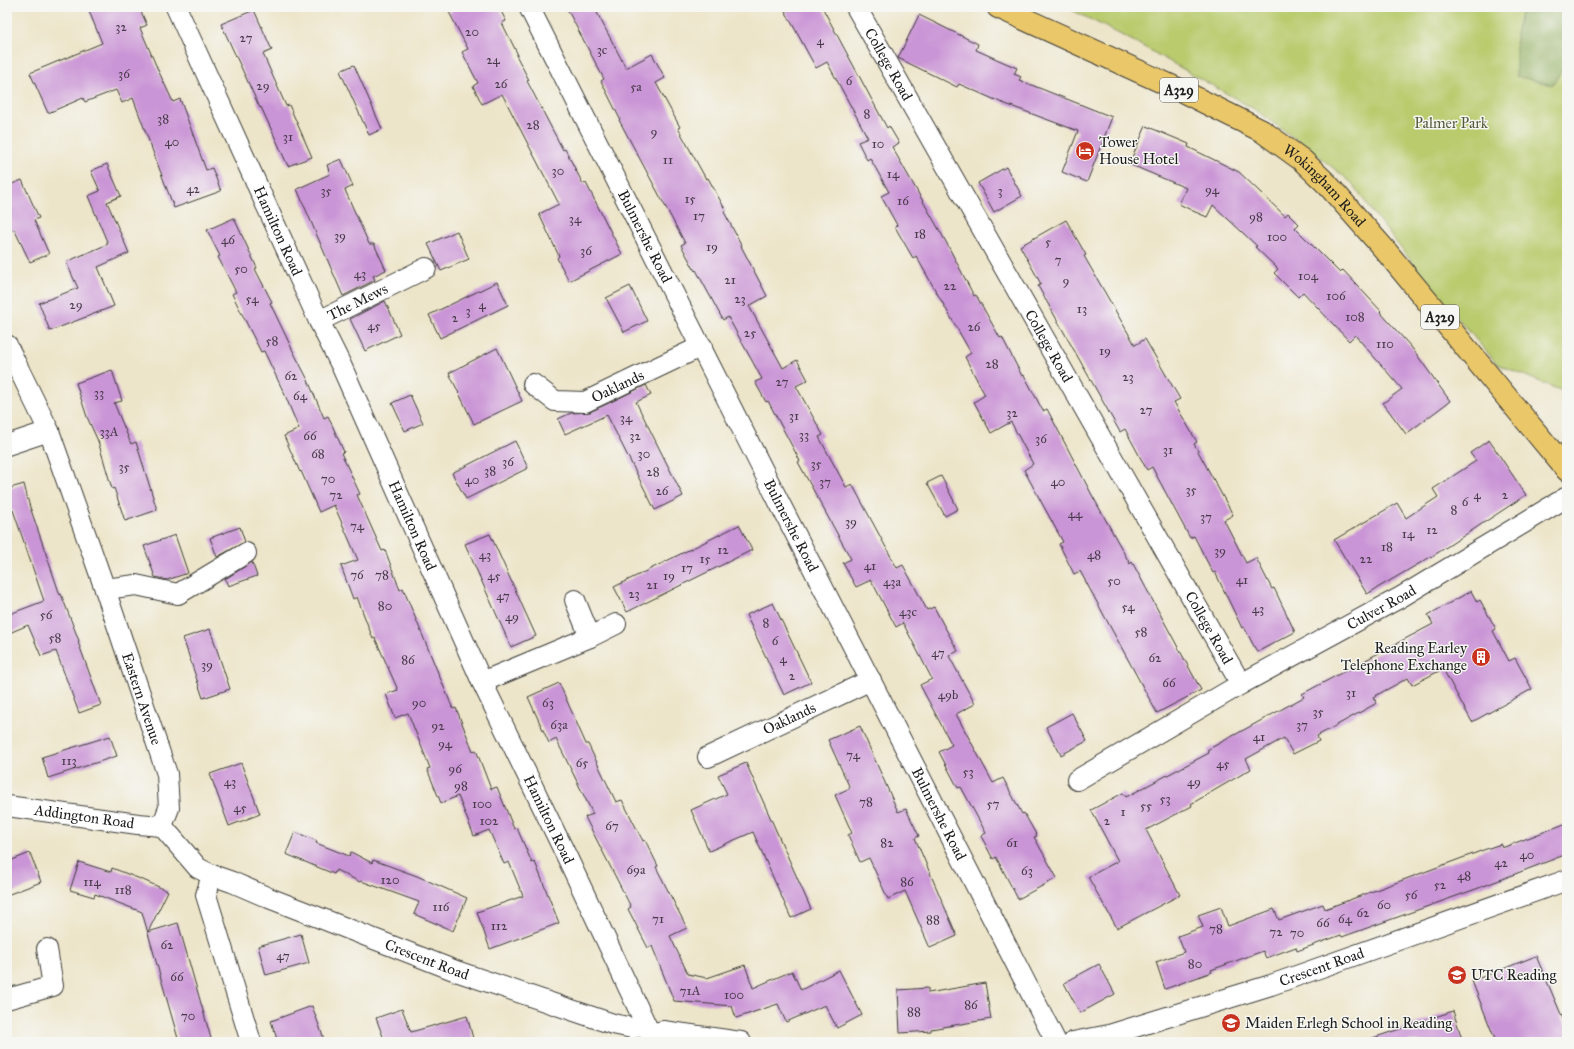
<svg xmlns="http://www.w3.org/2000/svg" width="1574" height="1049" viewBox="0 0 1574 1049" font-family="'IM FELL Great Primer',serif">
	<style>
		.green { fill: #bacb6e; stroke: #6b7445 }
		.forest { fill: #93af61; stroke: #58663e }
		.building { fill: #ca95d6 }
		.lines { fill: none; stroke-linecap: round; stroke-linejoin: round }
		.minor-casing { stroke: #3b3a36; stroke-width: 22 }
		.major-casing { stroke: #3b3a36; stroke-width: 24 }
		.minor { stroke: #fff; stroke-width: 20 }
		.major { stroke: #eac769; stroke-width: 22 }
		.labels { text-anchor: middle; stroke-width: 3; stroke-linejoin: round; paint-order: stroke }
		.number-label { font-size: 13px; fill: #483a4a }
		.shield { fill: #f6f6f2; stroke: #5d5d5c; stroke-width: 1 }
		.shield-label { font-size: 14px; font-weight: bold; fill: #1c1c1c }
		.street-label { font-size: 15px; fill: #1c1c1c; stroke: #f6f6f2 }
		.park-label { font-size: 15px; fill: #535939; stroke: #f6f6f2 }
		.poi-label { font-size: 15px; fill: #1c1c1c; stroke: #f6f6f2; text-anchor: start }
	</style>
	<rect width="100%" height="100%" fill="#f6f6f2"/>
	<filter id="ink" filterUnits="userSpaceOnUse"><feTurbulence type="fractalNoise" baseFrequency=".025" numOctaves="2"/><feDisplacementMap in="SourceGraphic" scale="8" xChannelSelector="R" yChannelSelector="G"/><feConvolveMatrix kernelMatrix="1 2 1 2 8 2 1 2 1" color-interpolation-filters="sRGB"/></filter>
	<filter id="wash" filterUnits="userSpaceOnUse"><feTurbulence type="fractalNoise" baseFrequency=".012" numOctaves="4" result="noise"/><feDisplacementMap in="SourceGraphic" scale="16" xChannelSelector="R" yChannelSelector="G"/><feGaussianBlur stdDeviation="0.9" result="paint"/><feColorMatrix in="noise" values="0 0 0 0 0 0 0 0 0 0 0 0 0 0 0 0 0 1.4 0 .05"/><feComposite in="paint" operator="in"/></filter>
	<g filter="url(#wash)">
		<rect width="100%" height="100%" fill="#ede5c9"/>
		<polygon class="green" points="1066,7 1567,7 1567,393 1497,364 1437,294 1373,213 1352,183 1312,151 1254,109 1135,42"/>
		<polygon class="forest" points="1522,7 1567,7 1567,63 1552,85 1516,76 1516,34"/>
		<g id="blocks">
			<g class="building">
				<polygon points="100,7 139,7 147,25 140,28 158,70 173,102 180,99 206,170 212,168 221,191 174,208 133,98 122,103 116,90 85,102 83,98 48,113 30,73 102,43 89,11"/>
				<polygon points="459,7 499,7 506,21 502,23 518,55 516,55 529,80 527,81 563,150 565,149 583,184 586,183 622,254 569,281 557,258 559,256 539,214 559,204 502,94 482,104 473,86 478,83 462,52 468,49 449,12"/>
				<polygon points="566,7 594,7 626,68 652,54 665,78 656,83 680,127 678,128 706,179 708,178 726,211 724,212 742,246 741,246 767,296 749,306 783,368 797,360 808,380 796,386 823,435 819,437 846,487 852,484 897,568 903,565 927,610 934,607 943,624 958,651 949,656 975,704 956,714 993,783 1003,778 1022,814 1024,813 1037,836 1034,837 1057,878 1018,899 996,857 993,859 981,836 986,833 961,787 958,788 939,752 952,745 920,685 932,679 903,623 896,627 871,580 856,587 843,563 851,559 798,462 800,461 768,401 766,402 755,382 762,379 728,317 723,320 696,270 695,271 681,245 685,243 619,120 620,119 601,81 604,79"/>
				<polygon points="783,7 822,7 887,128 889,126 899,143 892,147 945,240 974,296 976,295 1000,338 1002,337 1022,376 1024,375 1043,411 1047,409 1092,495 1130,564 1132,562 1201,690 1157,713 1080,571 1074,574 1059,544 1063,542 1024,470 1033,464 1011,422 991,433 974,402 985,395 965,357 971,353 916,256 913,258 895,227 897,225 881,196 889,192 870,158 867,160 858,142 868,138 827,62 816,68"/>
				<polygon points="254,10 272,50 263,54 286,106 289,105 312,157 288,166 261,107 260,108 221,24"/>
				<polygon points="919,15 978,44 976,50 1017,68 1014,74 1021,77 1019,80 1112,117 1087,182 1062,172 1078,131 1000,102 959,84 957,87 898,58"/>
				<polygon points="354,65 382,129 369,135 340,71"/>
				<polygon points="1146,126 1189,144 1188,147 1239,172 1285,216 1288,213 1299,224 1295,228 1340,273 1343,270 1381,311 1380,312 1412,348 1450,401 1406,434 1383,403 1402,389 1355,335 1349,341 1303,292 1298,297 1274,273 1278,269 1255,247 1257,246 1213,205 1207,217 1193,211 1179,204 1186,188 1129,164"/>
				<polygon points="341,159 353,186 345,190 369,244 374,244 386,270 373,276 375,280 343,296 297,189 330,174 327,165"/>
				<polygon points="107,164 121,196 107,202 129,253 98,267 114,306 50,331 39,303 78,288 66,262 108,244 88,196 100,191 91,171"/>
				<polygon points="1006,167 1022,196 994,212 978,183"/>
				<polygon points="22,180 39,218 34,220 49,254 30,262 14,229 7,232 7,186"/>
				<polygon points="234,218 257,268 255,269 272,302 270,303 293,351 307,378 324,418 328,416 344,452 341,453 360,494 357,495 382,551 385,550 400,590 403,588 453,709 456,708 473,751 476,750 491,789 497,787 514,829 517,828 532,863 535,862 559,923 490,949 477,912 523,896 509,862 504,864 489,830 474,836 458,796 441,803 427,769 430,768 408,713 395,718 386,694 398,690 375,638 373,639 357,597 353,599 341,566 358,560 334,505 319,512 301,471 300,472 284,436 299,429 285,395 264,351 261,352 232,294 236,292 218,257 220,256 207,230"/>
				<polygon points="1066,220 1086,255 1084,256 1135,345 1145,339 1180,399 1174,402 1197,442 1194,444 1233,515 1224,520 1246,563 1256,558 1272,589 1274,588 1295,632 1257,652 1244,627 1242,628 1215,572 1213,573 1194,536 1190,538 1152,467 1147,470 1125,429 1120,432 1038,286 1041,284 1020,246"/>
				<polygon points="457,231 469,259 441,271 428,244"/>
				<polygon points="497,282 508,305 440,338 429,315"/>
				<polygon points="630,286 647,321 624,332 606,298"/>
				<polygon points="385,301 400,334 365,351 350,319"/>
				<polygon points="497,348 522,401 474,424 449,373"/>
				<polygon points="112,370 122,401 114,403 131,444 136,442 157,510 125,521 114,488 112,489 98,441 87,417 76,383"/>
				<polygon points="646,385 651,395 636,402 683,496 655,510 607,415 565,434 558,419 571,413 590,412"/>
				<polygon points="410,395 423,423 405,431 392,403"/>
				<polygon points="1489,440 1526,495 1439,552 1367,594 1334,540 1397,503 1406,518 1424,506 1438,497 1433,489 1476,461 1470,453"/>
				<polygon points="515,441 528,468 466,499 452,473"/>
				<polygon points="941,476 958,509 945,516 927,483"/>
				<polygon points="24,484 29,504 60,595 61,594 79,641 78,642 101,705 79,713 56,651 41,656 28,625 7,634 7,615 44,601 13,510 7,512 7,489"/>
				<polygon points="739,525 752,550 627,612 614,587"/>
				<polygon points="240,527 245,542 217,557 210,538"/>
				<polygon points="490,534 536,636 511,647 465,544"/>
				<polygon points="175,535 188,573 167,580 155,577 144,546"/>
				<polygon points="252,562 257,576 228,586 225,579"/>
				<polygon points="1471,591 1477,602 1480,600 1496,629 1493,631 1509,661 1515,658 1532,689 1472,722 1443,669 1412,685 1408,678 1373,697 1377,703 1317,736 1319,741 1293,754 1284,738 1246,759 1251,769 1191,804 1192,806 1146,830 1180,895 1117,928 1088,877 1118,861 1091,810 1123,793 1126,797 1209,753 1207,750 1304,697 1302,694 1433,624 1428,615"/>
				<polygon points="773,603 811,682 784,695 746,615"/>
				<polygon points="210,629 230,689 203,698 183,638"/>
				<polygon points="559,683 586,744 588,744 616,802 622,800 643,841 645,840 658,866 656,867 687,928 670,936 688,974 707,978 745,965 753,988 792,971 801,990 839,970 862,1015 837,1028 825,1005 786,1022 778,1004 736,1018 732,1006 674,1001 652,946 648,948 628,909 631,907 585,817 593,814 556,739 549,743 528,697"/>
				<polygon points="1072,713 1087,741 1061,755 1046,727"/>
				<polygon points="860,726 898,812 906,809 919,836 915,838 957,936 930,948 905,891 888,899 869,858 860,862 848,835 852,833 835,795 850,788 828,740"/>
				<polygon points="110,736 117,756 48,778 42,757"/>
				<polygon points="241,763 260,814 229,826 210,774"/>
				<polygon points="746,763 811,909 791,918 753,832 709,851 691,810 727,794 718,775"/>
				<polygon points="1567,823 1567,854 1476,889 1342,937 1341,935 1297,951 1296,947 1266,958 1263,951 1211,970 1212,972 1165,989 1156,962 1184,952 1178,936 1203,927 1198,915 1221,907 1228,926 1274,909 1279,920 1323,904 1325,909 1489,848 1501,844 1502,848"/>
				<polygon points="295,832 317,841 316,843 349,856 351,852 372,863 373,860 417,876 467,898 453,931 414,914 419,902 361,881 360,882 336,870 334,874 286,854"/>
				<polygon points="30,853 41,882 7,895 7,862"/>
				<polygon points="79,862 111,872 112,868 143,880 168,891 148,932 178,923 212,1042 179,1042 142,912 95,894 94,897 70,890"/>
				<polygon points="301,934 309,963 266,975 258,946"/>
				<polygon points="1536,956 1567,1028 1567,1042 1496,1042 1472,981"/>
				<polygon points="1099,964 1115,994 1080,1013 1064,983"/>
				<polygon points="985,983 991,1019 931,1029 931,1031 900,1033 898,990 928,988 928,993"/>
				<polygon points="312,1006 325,1042 278,1042 271,1021"/>
				<polygon points="402,1009 411,1032 467,1016 474,1042 385,1042 376,1018"/>
				<polygon points="1453,1011 1463,1042 1370,1042 1370,1039"/>
			</g>
		</g>
	</g>
	<g filter="url(#ink)">
		<use href="#blocks" fill-opacity="0" stroke="#3b3a36" stroke-width="1"/>
		<g class="lines">
			<defs>
				<g id="minor">
					<path id="s1" d="M176,7l143,314 22,44 141,317 85,175 87,185"/>
					<path id="s2" d="M529,7l250,495 277,540"/>
					<path id="s3" d="M856,7l385,677"/>
					<path id="s4" d="M319,321l107,-53"/>
					<path id="s5" d="M7,345l42,86 56,158 62,185 2,34 -7,18"/>
					<path id="s6" d="M533,384l22,17 30,1 117,-56"/>
					<polyline points="7,445 49,431"/>
					<polyline points="105,589 136,585 178,594 246,553"/>
					<polyline points="575,600 590,637"/>
					<polyline points="482,682 590,637 616,624"/>
					<path id="s7" d="M708,757l163,-77"/>
					<path id="s8" d="M1077,780l164,-96 160,-87 166,-100"/>
					<path id="s9" d="M7,806l131,18 24,2"/>
					<path id="s10" d="M162,826l36,42 14,7 20,7 37,16 187,73 157,53 19,4 14,-2"/>
					<polyline points="212,875 206,895 251,1042"/>
					<polyline points="7,999 53,986 47,949"/>
					<polyline points="650,1034 663,1031 741,1042"/>
					<path id="s11" d="M1073,1042l36,-7 162,-50 296,-105"/>
				</g>
				<g id="major">
					<path id="s12" d="M998,7l184,84 80,40 40,29 25,24 58,66 182,220"/>
				</g>
			</defs>
			<use href="#minor" class="minor-casing"/>
			<use href="#major" class="major-casing"/>
			<use href="#minor" class="minor"/>
			<use href="#major" class="major"/>
		</g>
	</g>
	<defs>
		<symbol id="hotel-disc" viewBox="-11 -11 22 22"><circle r="9.5" fill="#c8321e" stroke="#f6f6f2"/><path d="M-6-4.5h1.5V1H6V5H4.5V3h-9V5H-6ZM-4 0a1.8 1.8 0 1 1 3.6 0ZM.5 0V-2.5h3Q6-2.5 6 0Z" fill="#fff"/></symbol>
		<symbol id="building-disc" viewBox="-11 -11 22 22"><circle r="9.5" fill="#c8321e" stroke="#f6f6f2"/><path d="M-4-6H4V6H1V3H-1V6H-4ZM-2.5-4.3h1.7v1.8h-1.7ZM.8-4.3h1.7v1.8H.8ZM-2.5-1h1.7V.8h-1.7ZM.8-1h1.7V.8H.8Z" fill="#fff"/></symbol>
		<symbol id="school-disc" viewBox="-11 -11 22 22"><circle r="9.5" fill="#c8321e" stroke="#f6f6f2"/><path d="M0-5L7-2L0 1L-7-2ZM-4 1L0 2.5L4 1V4Q0 6-4 4Z" fill="#fff"/></symbol>
	</defs>
	<g fill-rule="evenodd">
		<use href="#hotel-disc" x="1074" y="140" width="22" height="22"/>
		<use href="#building-disc" x="1470" y="646" width="22" height="22"/>
		<use href="#school-disc" x="1446" y="964" width="22" height="22"/>
		<use href="#school-disc" x="1220" y="1012" width="22" height="22"/>
	</g>
	<g class="labels">
		<g class="number-label">
			<text x="121" y="31">32</text>
			<text x="472" y="36">20</text>
			<text x="246" y="42">27</text>
			<text x="820" y="45">4</text>
			<text x="602" y="54">3c</text>
			<text x="493" y="64">24</text>
			<text x="124" y="78">36</text>
			<text x="849" y="85">6</text>
			<text x="501" y="88">26</text>
			<text x="263" y="90">29</text>
			<text x="636" y="91">5a</text>
			<text x="867" y="118">8</text>
			<text x="163" y="123">38</text>
			<text x="533" y="129">28</text>
			<text x="654" y="136">9</text>
			<text x="288" y="141">31</text>
			<text x="172" y="146">40</text>
			<text x="878" y="148">10</text>
			<text x="668" y="164">11</text>
			<text x="558" y="175">30</text>
			<text x="893" y="178">14</text>
			<text x="193" y="193">42</text>
			<text x="1212" y="194">94</text>
			<text x="326" y="195">35</text>
			<text x="1000" y="195">3</text>
			<text x="690" y="203">15</text>
			<text x="903" y="205">16</text>
			<text x="699" y="220">17</text>
			<text x="1256" y="221">98</text>
			<text x="575" y="223">34</text>
			<text x="920" y="238">18</text>
			<text x="340" y="240">39</text>
			<text x="1277" y="241">100</text>
			<text x="228" y="244">46</text>
			<text x="1048" y="246">5</text>
			<text x="712" y="251">19</text>
			<text x="586" y="255">36</text>
			<text x="1058" y="264">7</text>
			<text x="241" y="273">50</text>
			<text x="360" y="278">43</text>
			<text x="1308" y="280">104</text>
			<text x="730" y="284">21</text>
			<text x="1066" y="285">9</text>
			<text x="950" y="290">22</text>
			<text x="1336" y="300">106</text>
			<text x="252" y="303">54</text>
			<text x="740" y="303">23</text>
			<text x="76" y="309">29</text>
			<text x="482" y="309">4</text>
			<text x="1082" y="313">13</text>
			<text x="468" y="315">3</text>
			<text x="1355" y="321">108</text>
			<text x="455" y="322">2</text>
			<text x="374" y="330">45</text>
			<text x="974" y="331">26</text>
			<text x="750" y="337">25</text>
			<text x="272" y="345">58</text>
			<text x="1385" y="348">110</text>
			<text x="1105" y="355">19</text>
			<text x="992" y="368">28</text>
			<text x="291" y="380">62</text>
			<text x="1128" y="381">23</text>
			<text x="782" y="386">27</text>
			<text x="99" y="397">33</text>
			<text x="300" y="400">64</text>
			<text x="1146" y="414">27</text>
			<text x="1012" y="417">32</text>
			<text x="794" y="420">31</text>
			<text x="626" y="422">34</text>
			<text x="109" y="436">33A</text>
			<text x="804" y="439">33</text>
			<text x="310" y="440">66</text>
			<text x="635" y="440">32</text>
			<text x="1041" y="443">36</text>
			<text x="1168" y="454">31</text>
			<text x="318" y="458">68</text>
			<text x="644" y="458">30</text>
			<text x="508" y="466">36</text>
			<text x="816" y="468">35</text>
			<text x="124" y="471">35</text>
			<text x="490" y="475">38</text>
			<text x="653" y="476">28</text>
			<text x="328" y="483">70</text>
			<text x="472" y="484">40</text>
			<text x="825" y="486">37</text>
			<text x="1058" y="486">40</text>
			<text x="1191" y="494">35</text>
			<text x="662" y="495">26</text>
			<text x="336" y="499">72</text>
			<text x="1477" y="499">4</text>
			<text x="1505" y="499">2</text>
			<text x="1465" y="506">6</text>
			<text x="1454" y="514">8</text>
			<text x="1075" y="518">44</text>
			<text x="1206" y="521">37</text>
			<text x="851" y="526">39</text>
			<text x="357" y="530">74</text>
			<text x="1432" y="534">12</text>
			<text x="1408" y="538">14</text>
			<text x="1387" y="551">18</text>
			<text x="723" y="554">12</text>
			<text x="1220" y="555">39</text>
			<text x="485" y="559">43</text>
			<text x="1094" y="559">48</text>
			<text x="705" y="563">15</text>
			<text x="1366" y="563">22</text>
			<text x="870" y="570">41</text>
			<text x="687" y="572">17</text>
			<text x="357" y="579">76</text>
			<text x="382" y="579">78</text>
			<text x="494" y="580">45</text>
			<text x="669" y="580">19</text>
			<text x="1242" y="584">41</text>
			<text x="1114" y="585">50</text>
			<text x="892" y="586">43a</text>
			<text x="652" y="589">21</text>
			<text x="634" y="598">23</text>
			<text x="503" y="600">47</text>
			<text x="385" y="610">80</text>
			<text x="1128" y="611">54</text>
			<text x="1258" y="613">43</text>
			<text x="908" y="616">43c</text>
			<text x="46" y="619">56</text>
			<text x="512" y="621">49</text>
			<text x="766" y="627">8</text>
			<text x="1141" y="636">58</text>
			<text x="55" y="642">58</text>
			<text x="775" y="645">6</text>
			<text x="938" y="657">47</text>
			<text x="1155" y="662">62</text>
			<text x="783" y="663">4</text>
			<text x="408" y="664">86</text>
			<text x="207" y="669">39</text>
			<text x="792" y="680">2</text>
			<text x="1169" y="687">66</text>
			<text x="1351" y="697">31</text>
			<text x="948" y="699">49b</text>
			<text x="419" y="707">90</text>
			<text x="548" y="707">63</text>
			<text x="1318" y="716">35</text>
			<text x="559" y="729">63a</text>
			<text x="1302" y="729">37</text>
			<text x="438" y="730">92</text>
			<text x="1259" y="741">41</text>
			<text x="445" y="748">94</text>
			<text x="853" y="759">74</text>
			<text x="69" y="765">113</text>
			<text x="582" y="767">65</text>
			<text x="1223" y="768">45</text>
			<text x="455" y="773">96</text>
			<text x="968" y="776">53</text>
			<text x="230" y="786">43</text>
			<text x="1194" y="786">49</text>
			<text x="461" y="790">98</text>
			<text x="1165" y="803">53</text>
			<text x="866" y="806">78</text>
			<text x="482" y="808">100</text>
			<text x="993" y="808">57</text>
			<text x="1146" y="810">55</text>
			<text x="240" y="812">45</text>
			<text x="1123" y="816">1</text>
			<text x="489" y="825">102</text>
			<text x="1107" y="825">2</text>
			<text x="612" y="830">67</text>
			<text x="887" y="847">82</text>
			<text x="1012" y="847">61</text>
			<text x="1527" y="859">40</text>
			<text x="1501" y="867">42</text>
			<text x="636" y="874">69a</text>
			<text x="1027" y="875">63</text>
			<text x="1464" y="880">48</text>
			<text x="390" y="884">120</text>
			<text x="92" y="886">114</text>
			<text x="907" y="886">86</text>
			<text x="1440" y="889">52</text>
			<text x="123" y="894">118</text>
			<text x="1411" y="899">56</text>
			<text x="1384" y="909">60</text>
			<text x="441" y="911">116</text>
			<text x="1363" y="917">62</text>
			<text x="658" y="923">71</text>
			<text x="1345" y="923">64</text>
			<text x="933" y="924">88</text>
			<text x="1323" y="927">66</text>
			<text x="499" y="930">112</text>
			<text x="1216" y="933">78</text>
			<text x="1276" y="936">72</text>
			<text x="1297" y="937">70</text>
			<text x="167" y="949">62</text>
			<text x="283" y="960">47</text>
			<text x="1195" y="968">80</text>
			<text x="177" y="981">66</text>
			<text x="690" y="995">71A</text>
			<text x="734" y="999">100</text>
			<text x="971" y="1009">86</text>
			<text x="914" y="1016">88</text>
			<text x="188" y="1020">70</text>
		</g>
		<g class="shield">
			<rect x="1160" y="78" width="38" height="24" rx="3"/>
			<rect x="1421" y="305" width="38" height="24" rx="3"/>
		</g>
		<g class="shield-label">
			<text x="1179" y="95">A329</text>
			<text x="1440" y="322">A329</text>
		</g>
		<g class="street-label">
			<text dy="5" stroke="none"><textPath href="#s3" startOffset="66">College Road</textPath></text>
			<text dy="5" stroke="none"><textPath href="#s12" startOffset="375">Wokingham Road</textPath></text>
			<text dy="5" stroke="none"><textPath href="#s1" startOffset="246">Hamilton Road</textPath></text>
			<text dy="5" stroke="none"><textPath href="#s2" startOffset="257">Bulmershe Road</textPath></text>
			<text dy="5" stroke="none"><textPath href="#s4" startOffset="43">The Mews</textPath></text>
			<text dy="5" stroke="none"><textPath href="#s3" startOffset="390">College Road</textPath></text>
			<text dy="5" stroke="none"><textPath href="#s6" startOffset="94">Oaklands</textPath></text>
			<text dy="5" stroke="none"><textPath href="#s2" startOffset="581">Bulmershe Road</textPath></text>
			<text dy="5" stroke="none"><textPath href="#s1" startOffset="570">Hamilton Road</textPath></text>
			<text dy="5" stroke="none"><textPath href="#s8" startOffset="350">Culver Road</textPath></text>
			<text dy="5" stroke="none"><textPath href="#s3" startOffset="714">College Road</textPath></text>
			<text dy="5" stroke="none"><textPath href="#s5" startOffset="379">Eastern Avenue</textPath></text>
			<text dy="5" stroke="none"><textPath href="#s7" startOffset="90">Oaklands</textPath></text>
			<text dy="5" stroke="none"><textPath href="#s2" startOffset="905">Bulmershe Road</textPath></text>
			<text dy="5" stroke="none"><textPath href="#s9" startOffset="78">Addington Road</textPath></text>
			<text dy="5" stroke="none"><textPath href="#s1" startOffset="894">Hamilton Road</textPath></text>
			<text dy="5" stroke="none"><textPath href="#s10" startOffset="302">Crescent Road</textPath></text>
			<text dy="5" stroke="none"><textPath href="#s11" startOffset="260">Crescent Road</textPath></text>
		</g>
		<g class="park-label">
			<text x="1451" y="128">Palmer Park</text>
		</g>
		<g class="poi-label">
			<text x="1099" y="147">Tower<tspan x="1099" dy="17">House Hotel</tspan></text>
			<text x="1467" y="653" text-anchor="end">Reading Earley<tspan x="1467" dy="17">Telephone Exchange</tspan></text>
			<text x="1471" y="980">UTC Reading</text>
			<text x="1245" y="1028">Maiden Erlegh School in Reading</text>
		</g>
	</g>
	<rect width="1574" height="1049" fill="none" stroke="#f6f6f2" stroke-width="24"/>
</svg>
